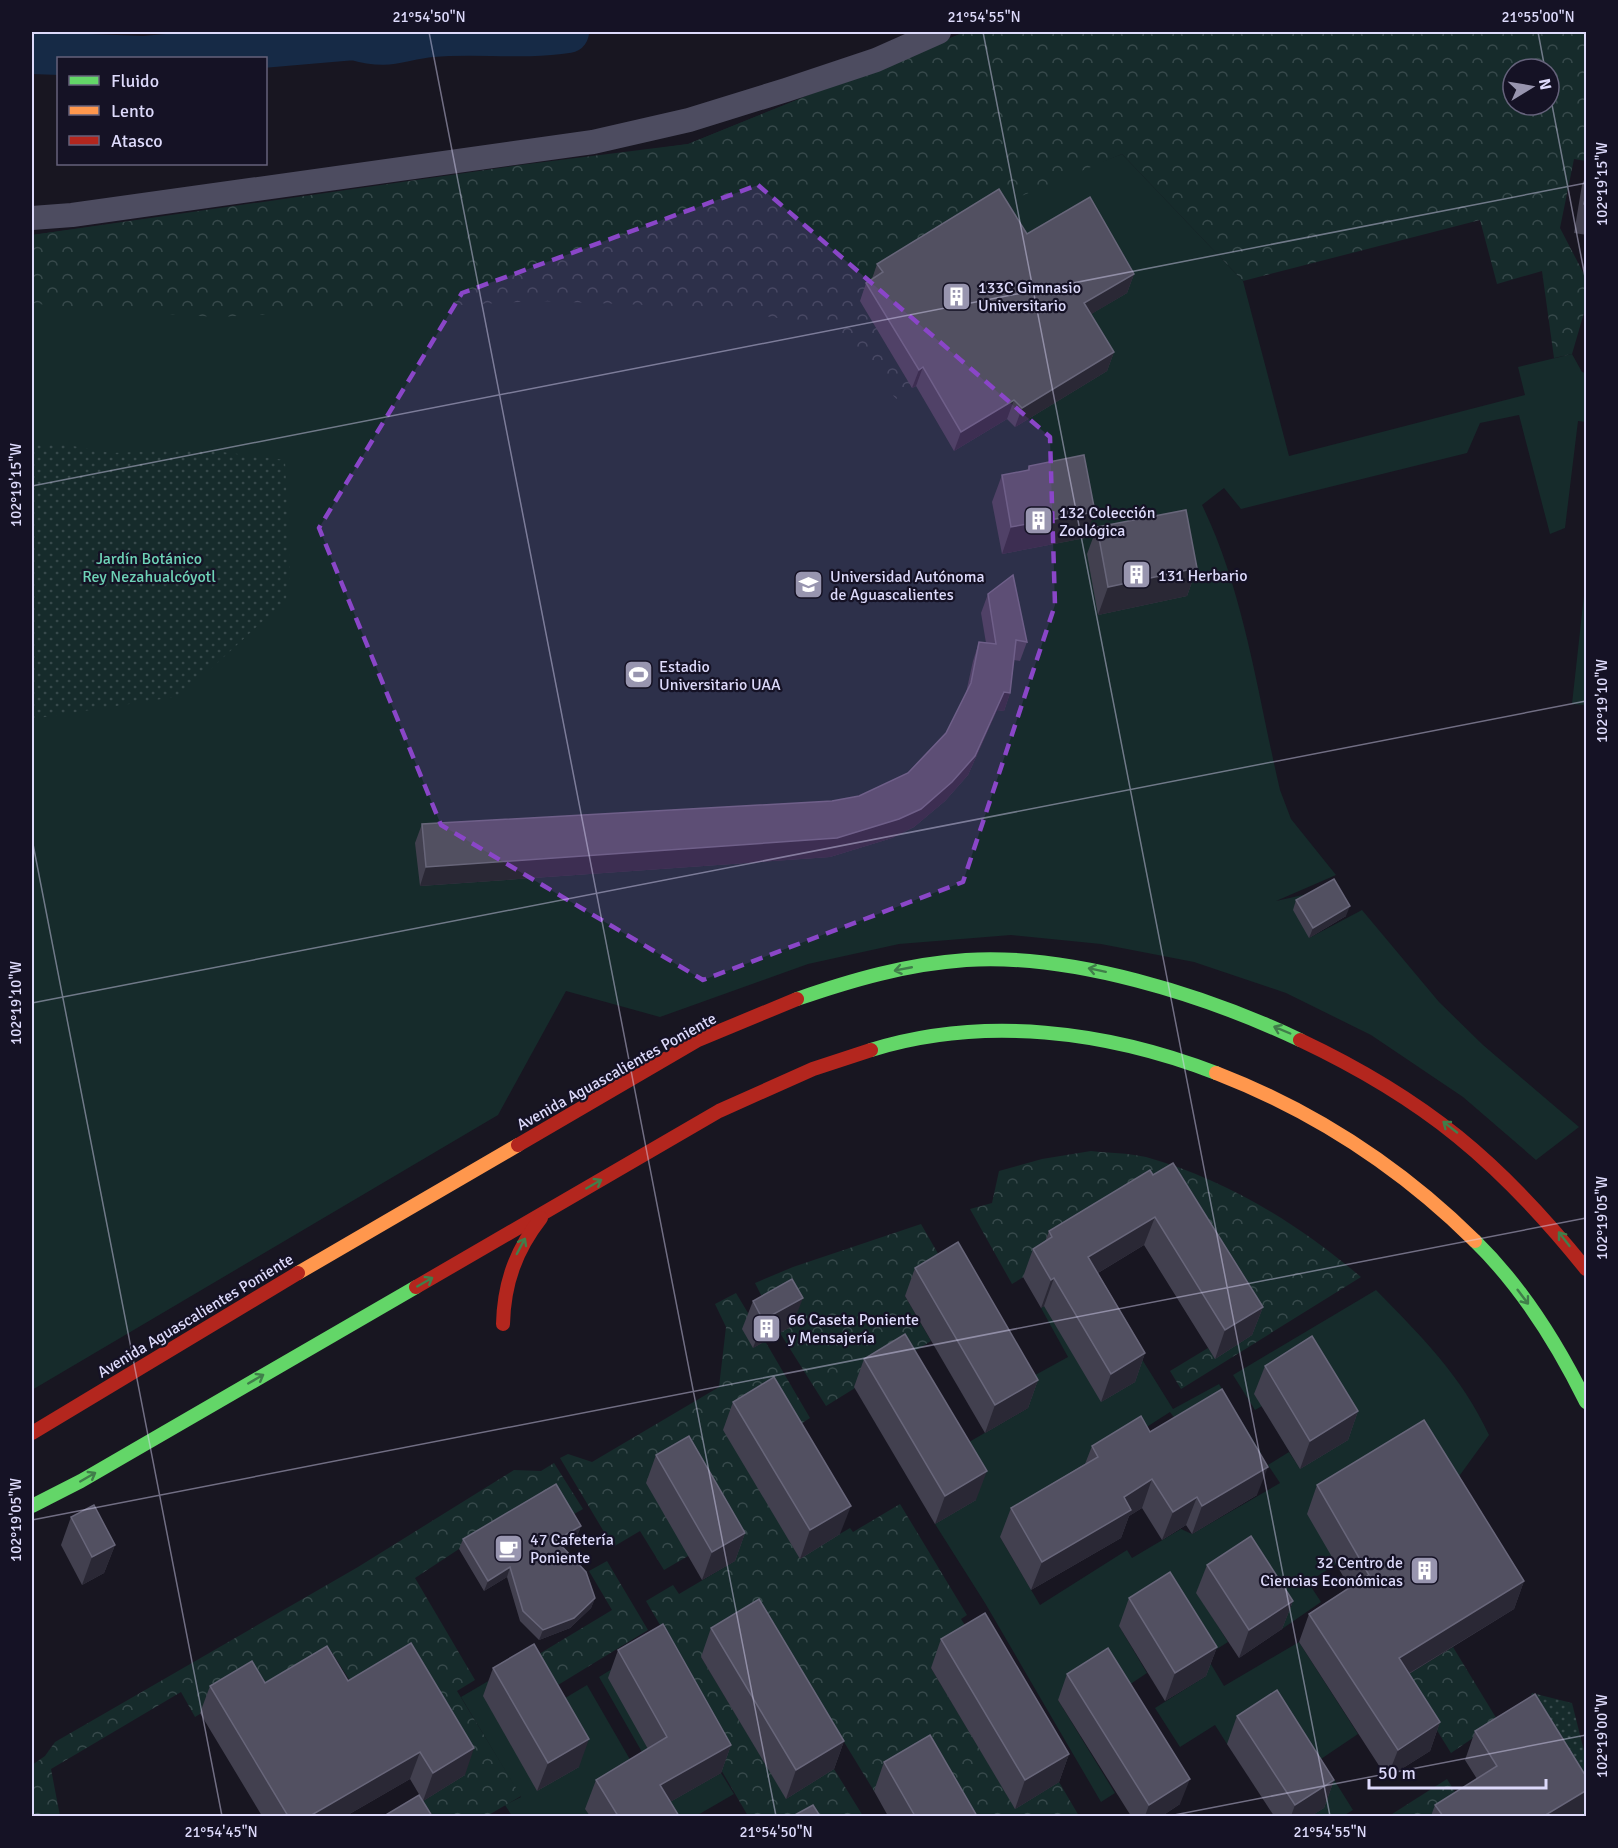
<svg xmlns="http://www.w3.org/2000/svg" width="1618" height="1848" viewBox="0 0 1618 1848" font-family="Signika,sans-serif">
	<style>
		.grass { fill: #162b2b }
		.forest { fill: url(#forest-crowns); fill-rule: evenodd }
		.garden { fill: url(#garden-dots) }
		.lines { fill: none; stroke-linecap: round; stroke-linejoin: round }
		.river { stroke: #162a46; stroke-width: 42 }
		.street { stroke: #4d4c60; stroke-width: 24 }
		.fast { stroke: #63d668; stroke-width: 14 }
		.slow { stroke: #ff974d; stroke-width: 14 }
		.jam { stroke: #b3261e; stroke-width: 14 }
		.wall { fill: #42404f }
		.shaded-wall { fill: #2a2835 }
		.building { fill: #525061; stroke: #68667a; stroke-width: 1.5 }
		.oneway { stroke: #407e4a }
		.marked { fill: #8a46c8; fill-opacity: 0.2; stroke: #8a46c8; stroke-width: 4.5; stroke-dasharray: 12 8; stroke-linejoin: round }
		.ticks { fill: none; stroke: #dddafb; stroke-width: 1.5; stroke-opacity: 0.45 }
		.labels { text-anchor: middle; stroke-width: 4.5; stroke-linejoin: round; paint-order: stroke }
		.poi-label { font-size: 16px; fill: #dddafb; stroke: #151225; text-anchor: start }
		.park-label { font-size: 16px; fill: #6ed3b7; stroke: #151225 }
		.street-label { font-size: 16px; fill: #dddafb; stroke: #151225 }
		.neatline { fill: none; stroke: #dddafb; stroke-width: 2 }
		.ticks-label { font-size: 15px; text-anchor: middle; fill: #dddafb }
	</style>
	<defs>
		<pattern id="forest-crowns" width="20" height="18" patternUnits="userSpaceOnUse" patternTransform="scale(1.5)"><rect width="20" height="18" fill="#162b2b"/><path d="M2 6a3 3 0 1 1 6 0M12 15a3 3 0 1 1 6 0" fill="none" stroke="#37494b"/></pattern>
		<pattern id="garden-dots" width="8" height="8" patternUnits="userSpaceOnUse" patternTransform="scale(1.5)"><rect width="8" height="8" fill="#162b2b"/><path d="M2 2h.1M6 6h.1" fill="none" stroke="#37494b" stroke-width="1.8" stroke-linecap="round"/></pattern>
	</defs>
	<rect width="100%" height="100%" fill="#181621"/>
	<g class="grass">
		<path d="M965,32l136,130 21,-8 121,127 46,175 236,-61 -7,-28 54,-13 10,18 4,1v49l-8,-1 -13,107 -15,6 -31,-119 -39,8 -13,30 -226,56 -17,-21 -22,17c42,86 56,191 78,285l11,29 45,56 -60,26 54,-12 -21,49 53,-28 77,92 44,43 96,82 -43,33 -73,-63 -92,-62 -85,-42 -92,-31 -93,-18 -90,-9 -112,9 -91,20 -148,53 -94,-26 -68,124 -466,275v-1155l656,-91z"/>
		<polygon points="1586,577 1586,705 1572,704"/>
		<path d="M1376,1290c45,46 85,85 113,145l-45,62 -136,85 13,20 -39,27 -42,-65 -43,29 31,49 -22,14 18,30 75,-44 59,92 -37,25 32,51 -10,6h-32l13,-8 -97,-64 -12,-19 -35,22 -25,-39 51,-32 -87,-50 28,47 -21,14 -68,13 57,93 -14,9 -116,-199 -50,-79 41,-25 -7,-57 59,-34v-29l40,-22 -27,-49 3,-2 91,42 38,61 46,-25 42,69 -21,13 -62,-43 -8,-11 -28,18 -142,107 40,68 87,-55 5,8 49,-29 11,5 88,-51 -12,-18 21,-13 11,17 -38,-63 -7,4 -22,-35z"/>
		<polygon points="666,1636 676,1798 721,1773 734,1794 696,1816 512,1816 505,1805 521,1797 461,1697 519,1663 545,1710 587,1685 658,1808 670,1801 599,1677"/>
	</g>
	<g class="forest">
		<path d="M965,32h621v129l-12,-2 -14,69 26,50v28l-14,48 -18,4 -12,-87 -45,13 -17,-64 -237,61 -121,-127 -129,54 -81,180 -16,11 -37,-46 -46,-30 -111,-16 -162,-6 -322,16 -143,-8 -43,-6v-68l488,-70 168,-21zM1513,69h36v36h-36z"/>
		<path d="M1091,1151c18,2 37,2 55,6 80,22 152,67 215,120l-180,112 -11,-18 38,-23 7,10 -33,-136 -140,44 -30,18 -42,-75 22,-6 7,-32 43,-12z"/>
		<polygon points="921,1224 948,1271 905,1296 931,1341 826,1406 780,1333 755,1283 793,1267"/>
		<polygon points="736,1293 754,1323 753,1348 765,1341 810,1418 782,1436 799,1558 850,1528 853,1532 900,1504 967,1615 961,1619 975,1641 931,1668 1015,1808 1059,1782 1079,1816 950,1816 874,1791 814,1693 701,1657 786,1798 834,1769 863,1816 748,1816 653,1653 670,1642 646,1601 673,1585 679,1594 735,1561 688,1556 664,1570 640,1531 613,1547 560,1458 568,1454 592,1462 719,1387 726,1327 715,1304"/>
		<polygon points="554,1463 583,1509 567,1518 459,1549 415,1578 475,1680 457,1691 521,1796 487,1816 433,1816 423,1801 464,1775 350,1681 331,1651 270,1688 261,1677 195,1717 181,1692 51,1769 60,1816 32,1816 32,1765 45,1756 55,1742 358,1567 514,1470 541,1471"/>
		<polygon points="607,1561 648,1630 558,1685 539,1654 612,1610 589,1571"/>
		<polygon points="1453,1647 1498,1721 1451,1753 1404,1677"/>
		<polygon points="1447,1779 1465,1808 1451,1816 1389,1816"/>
	</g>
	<g class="garden">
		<polygon points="32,444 62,444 112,453 198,449 285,460 290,574 286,600 181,696 32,719"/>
		<polygon points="1532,1693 1572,1703 1586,1759 1586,1816 1579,1816 1581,1814 1527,1711"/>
	</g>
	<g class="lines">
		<path class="river" d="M32,53l112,4 210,-18c38,11 44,0 78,-3 45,-4 90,3 136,-4"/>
		<polyline class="street" points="32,218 72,215 593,142 689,120 786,90 876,60 939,32"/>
		<g class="fast">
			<path d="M797,999c55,-19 110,-35 169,-39 105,-7 239,35 334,80"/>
			<path d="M871,1050c113,-35 236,-19 345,23"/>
			<path d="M1475,1241c47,46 82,102 111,161"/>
			<polyline points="32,1506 81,1481 416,1287"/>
		</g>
		<g class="slow">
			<path d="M1216,1073c98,38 184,94 259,168"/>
			<polyline points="298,1273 518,1145"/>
		</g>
		<g class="jam">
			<path d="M1300,1040c125,59 200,122 286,229"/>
			<polyline points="518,1145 698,1040 797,999"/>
			<polyline points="416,1287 719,1111 813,1069 871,1050"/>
			<path d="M503,1324c1,-41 13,-74 38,-106"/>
			<polyline points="32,1433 298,1273"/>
		</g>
	</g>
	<g class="wall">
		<polygon points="1587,172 1587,235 1574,233 1582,185"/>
		<polygon points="1027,234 1134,274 1127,293 1091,314 1114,352 1107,371 1015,427 1007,419 954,451 916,386 912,388 860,301 866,283 872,279 877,264"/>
		<polygon points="1029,466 1085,538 1002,554 992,502 1002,475 1027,471"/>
		<polygon points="1097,527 1197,568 1187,596 1098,615 1087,554"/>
		<polygon points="988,594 1027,642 1020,661 1014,660 1010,693 1004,711 997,710 968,775 945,801 914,827 892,838 830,857 420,886 415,843 422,824 832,801 859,796 908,773 946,733 966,693 973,661 979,642 986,643 981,613"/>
		<polygon points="1296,900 1346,916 1309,938 1293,910"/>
		<polygon points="1153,1175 1263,1307 1252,1335 1215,1359 1144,1245 1098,1273 1145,1353 1135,1382 1101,1402 1044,1306 1041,1308 1023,1277 1033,1249 1045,1242 1049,1231"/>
		<polygon points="915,1268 1038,1380 1028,1408 985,1433 905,1296"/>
		<polygon points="753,1301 792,1326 753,1348 742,1329"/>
		<polygon points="864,1359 976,1500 935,1524 854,1387"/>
		<polygon points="1265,1366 1358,1411 1348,1440 1300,1469 1254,1394"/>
		<polygon points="733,1402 840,1534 800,1559 723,1430"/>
		<polygon points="1150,1432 1257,1495 1192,1534 1186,1525 1162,1540 1142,1508 1129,1516 1121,1538 1031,1590 1000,1537 1011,1508 1085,1464 1092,1446"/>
		<polygon points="656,1455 745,1533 735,1561 702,1580 646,1483"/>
		<polygon points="1317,1485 1524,1581 1514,1609 1409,1674 1440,1722 1430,1751 1387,1778 1299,1642 1309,1614 1350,1588 1307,1514"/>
		<polygon points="71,1517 115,1545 104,1573 82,1585 61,1545"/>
		<polygon points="581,1526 577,1536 561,1545 595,1598 591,1608 570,1628 539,1640 520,1621 507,1577 484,1591 459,1549 463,1539"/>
		<polygon points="1207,1565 1293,1601 1282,1629 1239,1658 1196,1593"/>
		<polygon points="1129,1598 1217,1647 1206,1676 1165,1701 1119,1626"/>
		<polygon points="711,1628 844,1741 834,1769 786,1799 701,1657"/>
		<polygon points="941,1639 1069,1754 1059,1782 1015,1809 931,1668"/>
		<polygon points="618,1650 731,1745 721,1773 670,1802 679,1816 590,1816 585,1809 596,1780 648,1749 608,1678"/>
		<polygon points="493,1668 579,1767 537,1791 483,1696"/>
		<polygon points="1067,1674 1180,1804 1162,1816 1131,1816 1058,1700"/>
		<polygon points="348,1681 465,1775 423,1801 410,1779 346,1816 262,1816 200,1713 210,1686 265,1683"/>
		<polygon points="1237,1716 1334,1780 1324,1808 1311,1816 1274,1816 1227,1744"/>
		<polygon points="1475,1731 1587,1778 1587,1801 1582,1815 1579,1816 1431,1816 1435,1805 1477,1779 1465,1760"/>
		<polygon points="884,1762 977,1816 888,1816 874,1791"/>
	</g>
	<g class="shaded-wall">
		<polygon points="1134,274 1127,293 1078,322 1084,303"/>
		<polygon points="1114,352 1107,371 1015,427 1022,408"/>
		<polygon points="923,367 916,386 912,388 919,370"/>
		<polygon points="1014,400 1007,419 954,451 961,432"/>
		<polygon points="1095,512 1085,538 1002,554 1011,527"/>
		<polygon points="1197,568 1187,596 1098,615 1108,587"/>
		<polygon points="1004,692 1010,693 1004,711 997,710 968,775 945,801 914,827 892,838 830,857 420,886 426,867 837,838"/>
		<polygon points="1350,906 1346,916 1309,938 1313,928"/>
		<polygon points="1155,1217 1144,1245 1078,1285 1088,1257"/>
		<polygon points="1054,1278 1044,1306 1041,1308 1051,1280"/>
		<polygon points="803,1298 792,1326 753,1348 763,1320"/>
		<polygon points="1263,1307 1252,1335 1215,1359 1225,1330"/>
		<polygon points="1145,1353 1135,1382 1101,1402 1111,1374"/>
		<polygon points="1038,1380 1028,1408 985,1433 995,1405"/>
		<polygon points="1358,1411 1348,1440 1300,1469 1310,1441"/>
		<polygon points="1268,1467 1257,1495 1192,1534 1202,1506"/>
		<polygon points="987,1471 976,1500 935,1524 945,1496"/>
		<polygon points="1152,1479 1142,1508 1129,1516 1121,1538 1031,1590 1042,1562 1124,1497"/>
		<polygon points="1197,1497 1186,1525 1162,1540 1173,1512"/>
		<polygon points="851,1506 840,1534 800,1559 810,1530"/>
		<polygon points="581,1526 577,1536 553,1550 556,1540"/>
		<polygon points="745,1533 735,1561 702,1580 712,1552"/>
		<polygon points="115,1545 104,1573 82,1585 92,1557"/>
		<polygon points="510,1567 507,1577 484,1591 488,1581"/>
		<polygon points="1524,1581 1514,1609 1388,1686 1399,1658"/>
		<polygon points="595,1598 591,1608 570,1628 539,1640 543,1630"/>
		<polygon points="1293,1601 1282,1629 1239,1658 1249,1630"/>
		<polygon points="1217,1647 1206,1676 1165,1701 1175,1673"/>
		<polygon points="1440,1722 1430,1751 1387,1778 1398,1750"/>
		<polygon points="589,1739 579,1767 537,1791 548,1763"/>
		<polygon points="844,1741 834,1769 786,1799 796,1770"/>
		<polygon points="731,1745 721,1773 649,1814 660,1785"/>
		<polygon points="474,1748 465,1775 423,1801 433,1773"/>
		<polygon points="420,1752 410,1779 346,1816 310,1816"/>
		<polygon points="1069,1754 1059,1782 1015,1809 1025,1780"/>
		<polygon points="1190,1779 1180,1804 1162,1816 1145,1816 1149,1805"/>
		<polygon points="1334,1780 1324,1808 1311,1816 1291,1816 1295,1805"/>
		<polygon points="1587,1790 1587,1801 1582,1815 1579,1816 1544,1816"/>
	</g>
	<g class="building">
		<polygon points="999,189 1027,234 1090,197 1134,274 1084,303 1114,352 1022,408 1014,400 961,432 923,367 919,370 866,283 883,272 877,264"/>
		<polygon points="1587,190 1587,205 1584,204"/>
		<polygon points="1084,455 1095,512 1011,527 1002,475 1029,470 1029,466"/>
		<polygon points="1186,510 1197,568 1108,587 1097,527"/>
		<polygon points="1013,575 1027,642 1016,640 1010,693 1004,692 975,756 952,782 921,809 899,819 837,838 426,867 422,824 832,801 859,796 908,773 946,733 971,683 979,642 996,644 988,594"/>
		<polygon points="1334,879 1350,906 1313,928 1296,900"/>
		<polygon points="1173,1163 1263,1307 1225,1330 1155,1217 1088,1257 1145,1353 1111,1374 1054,1278 1051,1280 1033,1249 1052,1237 1049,1231 1150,1170 1153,1175"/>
		<polygon points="958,1242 1038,1380 995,1405 915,1268"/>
		<polygon points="792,1279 803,1298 763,1320 753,1301"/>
		<polygon points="905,1334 987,1471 945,1496 864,1359"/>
		<polygon points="1312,1336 1358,1411 1310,1441 1265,1366"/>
		<polygon points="774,1377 851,1506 810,1530 733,1402"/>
		<polygon points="1222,1389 1268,1467 1202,1506 1197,1497 1173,1512 1152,1479 1124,1497 1131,1510 1042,1562 1011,1508 1098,1457 1092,1446 1141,1416 1150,1432"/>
		<polygon points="1424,1420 1524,1581 1399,1658 1440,1722 1398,1750 1309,1614 1369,1575 1317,1485"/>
		<polygon points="689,1436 745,1533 712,1552 656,1455"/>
		<polygon points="556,1484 581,1526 556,1540 586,1572 595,1598 574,1618 543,1630 523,1611 510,1567 488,1581 463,1539"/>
		<polygon points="94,1505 115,1545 92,1557 71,1517"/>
		<polygon points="1251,1536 1293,1601 1249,1630 1207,1565"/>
		<polygon points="1170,1572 1217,1647 1175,1673 1129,1598"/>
		<polygon points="759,1599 844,1741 796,1770 711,1628"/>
		<polygon points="985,1613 1069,1754 1025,1780 941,1639"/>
		<polygon points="663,1624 731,1745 660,1785 679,1816 618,1816 596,1780 667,1737 618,1650"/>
		<polygon points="411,1643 474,1748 433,1773 420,1752 310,1816 288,1816 210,1686 252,1661 265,1683 327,1646 348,1681"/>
		<polygon points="534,1644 589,1739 548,1763 493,1668"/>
		<polygon points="1108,1648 1190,1779 1149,1805 1067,1674"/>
		<polygon points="1277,1690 1334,1780 1295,1805 1237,1716"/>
		<polygon points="1535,1694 1587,1778 1587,1790 1544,1816 1443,1816 1435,1805 1497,1766 1475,1731"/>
		<polygon points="930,1735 977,1816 915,1816 884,1762"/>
		<polygon points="419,1795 432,1816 384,1816"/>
		<polygon points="813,1805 820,1816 793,1816"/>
	</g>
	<defs><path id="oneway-shaft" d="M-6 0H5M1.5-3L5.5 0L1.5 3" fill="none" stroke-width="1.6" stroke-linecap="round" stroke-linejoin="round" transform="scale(1.5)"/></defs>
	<g class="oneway">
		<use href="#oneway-shaft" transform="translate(903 969) rotate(169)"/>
		<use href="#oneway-shaft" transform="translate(1097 970) rotate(-168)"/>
		<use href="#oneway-shaft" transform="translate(1282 1030) rotate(-157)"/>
		<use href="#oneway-shaft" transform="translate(1450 1127) rotate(-142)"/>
		<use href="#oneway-shaft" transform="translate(594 1184) rotate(-30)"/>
		<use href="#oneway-shaft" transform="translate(1564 1239) rotate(-128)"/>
		<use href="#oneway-shaft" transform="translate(521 1246) rotate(-62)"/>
		<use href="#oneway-shaft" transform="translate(425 1282) rotate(-30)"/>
		<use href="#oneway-shaft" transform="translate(1523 1297) rotate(53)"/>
		<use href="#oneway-shaft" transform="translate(256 1379) rotate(-30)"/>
		<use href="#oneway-shaft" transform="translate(88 1477) rotate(-30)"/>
	</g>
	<path class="marked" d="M758,185l292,252 5,168 -92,277 -260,98 -262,-155 -122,-297 143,-235z"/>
	<path class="ticks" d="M429,32l347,1784M983,32l347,1784M1538,32l7,37M1549,89l37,193M32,486l1554,-303M32,839l190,977M32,1003l1554,-302M32,1520l1554,-302M1169,1816l417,-81"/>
	<defs>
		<symbol id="building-square" viewBox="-11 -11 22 22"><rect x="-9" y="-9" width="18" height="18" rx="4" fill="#9895af" stroke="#151225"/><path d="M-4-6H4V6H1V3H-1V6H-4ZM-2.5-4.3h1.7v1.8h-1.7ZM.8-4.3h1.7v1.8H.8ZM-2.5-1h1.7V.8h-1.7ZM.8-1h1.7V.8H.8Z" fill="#fff"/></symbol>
		<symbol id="university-square" viewBox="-11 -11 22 22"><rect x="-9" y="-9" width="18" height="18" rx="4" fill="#9895af" stroke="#151225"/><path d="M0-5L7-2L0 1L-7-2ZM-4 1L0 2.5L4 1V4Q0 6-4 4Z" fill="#fff"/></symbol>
		<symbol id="stadium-square" viewBox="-11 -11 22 22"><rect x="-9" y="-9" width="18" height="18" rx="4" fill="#9895af" stroke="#151225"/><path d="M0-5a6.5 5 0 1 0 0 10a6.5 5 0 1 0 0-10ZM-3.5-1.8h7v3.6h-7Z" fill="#fff"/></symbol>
		<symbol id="cafe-square" viewBox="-11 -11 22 22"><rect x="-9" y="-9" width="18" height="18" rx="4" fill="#9895af" stroke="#151225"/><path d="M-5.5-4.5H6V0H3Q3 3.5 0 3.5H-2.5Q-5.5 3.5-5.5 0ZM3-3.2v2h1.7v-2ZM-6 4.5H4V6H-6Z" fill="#fff"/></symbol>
	</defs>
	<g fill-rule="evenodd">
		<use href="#building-square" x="940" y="280" width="33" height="33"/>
		<use href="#building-square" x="1022" y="504" width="33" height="33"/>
		<use href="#building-square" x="1120" y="558" width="33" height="33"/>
		<use href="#university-square" x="792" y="568" width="33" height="33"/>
		<use href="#stadium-square" x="622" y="658" width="33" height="33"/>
		<use href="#building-square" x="750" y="1312" width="33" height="33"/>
		<use href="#cafe-square" x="492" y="1532" width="33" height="33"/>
		<use href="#building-square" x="1408" y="1554" width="33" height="33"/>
	</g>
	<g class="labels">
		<g class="poi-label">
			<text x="978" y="293">133C Gimnasio<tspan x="978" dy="18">Universitario</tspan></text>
			<text x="1059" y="518">132 Colección<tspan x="1059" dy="18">Zoológica</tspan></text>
			<text x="1158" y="581">131 Herbario</text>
			<text x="830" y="582">Universidad Autónoma<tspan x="830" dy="18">de Aguascalientes</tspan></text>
			<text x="659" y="672">Estadio<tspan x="659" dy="18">Universitario UAA</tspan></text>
			<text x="788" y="1325">66 Caseta Poniente<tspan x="788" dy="18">y Mensajería</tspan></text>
			<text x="530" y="1545">47 Cafetería<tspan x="530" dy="18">Poniente</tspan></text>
			<text x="1403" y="1568" text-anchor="end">32 Centro de<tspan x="1403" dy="18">Ciencias Económicas</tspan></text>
		</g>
		<g class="park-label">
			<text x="149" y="564">Jardín Botánico<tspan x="149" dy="18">Rey Nezahualcóyotl</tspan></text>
		</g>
		<g class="street-label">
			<text transform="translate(616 1071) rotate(-29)" y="6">Avenida Aguascalientes Poniente</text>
			<text transform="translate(195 1315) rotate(-31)" y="6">Avenida Aguascalientes Poniente</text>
		</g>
	</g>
	<rect width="1618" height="1848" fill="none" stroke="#151225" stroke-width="66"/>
	<rect x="57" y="57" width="210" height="108" fill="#151225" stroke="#65627b" stroke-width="1.5"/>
	<rect x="69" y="76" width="30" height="9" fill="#63d668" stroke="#65627b" stroke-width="1.5"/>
	<text x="111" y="87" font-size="18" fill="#dddafb">Fluido</text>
	<rect x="69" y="106" width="30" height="9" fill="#ff974d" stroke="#65627b" stroke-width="1.5"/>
	<text x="111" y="117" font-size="18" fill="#dddafb">Lento</text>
	<rect x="69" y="136" width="30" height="9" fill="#b3261e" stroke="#65627b" stroke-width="1.5"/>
	<text x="111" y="147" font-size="18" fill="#dddafb">Atasco</text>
	<g transform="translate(1531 87) rotate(79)"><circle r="28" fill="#151225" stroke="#65627b" stroke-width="1.5"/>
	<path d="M0-4.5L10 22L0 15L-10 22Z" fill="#9895af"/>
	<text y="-9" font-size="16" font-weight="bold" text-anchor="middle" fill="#dddafb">N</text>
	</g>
	<path d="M1369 1779v9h177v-9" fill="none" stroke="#dddafb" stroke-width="3"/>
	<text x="1378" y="1779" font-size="18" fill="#dddafb" stroke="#151225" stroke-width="4.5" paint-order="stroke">50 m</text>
	<rect x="33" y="33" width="1552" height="1782" class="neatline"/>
	<g class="ticks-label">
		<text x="429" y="22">21°54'50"N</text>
		<text x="984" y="22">21°54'55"N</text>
		<text x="1538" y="22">21°55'00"N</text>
		<text transform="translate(1602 184) rotate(-90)" y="5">102°19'15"W</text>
		<text transform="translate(16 485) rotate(-90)" y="5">102°19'15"W</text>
		<text transform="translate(1602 701) rotate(-90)" y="5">102°19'10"W</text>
		<text transform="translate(16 1003) rotate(-90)" y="5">102°19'10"W</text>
		<text transform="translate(1602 1218) rotate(-90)" y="5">102°19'05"W</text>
		<text transform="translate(16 1520) rotate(-90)" y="5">102°19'05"W</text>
		<text transform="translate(1602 1736) rotate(-90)" y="5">102°19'00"W</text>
		<text x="221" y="1837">21°54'45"N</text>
		<text x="776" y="1837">21°54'50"N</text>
		<text x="1330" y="1837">21°54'55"N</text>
	</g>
</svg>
